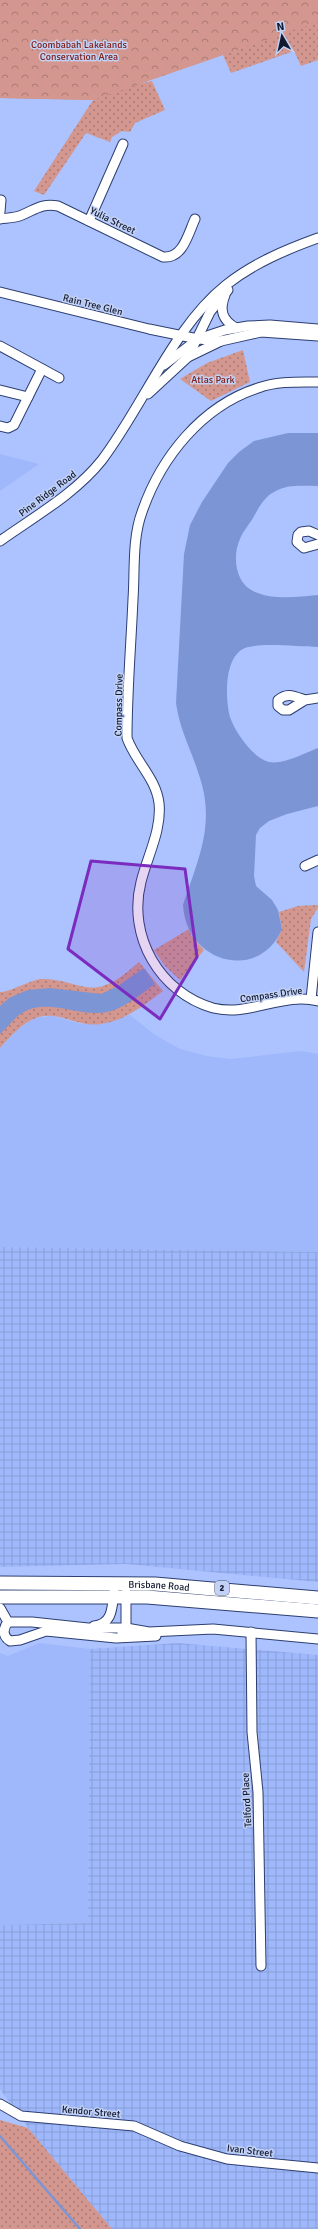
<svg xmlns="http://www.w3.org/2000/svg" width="318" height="2229" viewBox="0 0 318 2229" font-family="Signika,sans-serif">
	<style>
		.built { fill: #9fb8fb }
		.industrial { fill: url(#industrial-grid) }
		.grass { fill: url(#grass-dots) }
		.forest { fill: url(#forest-crowns) }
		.water { fill: #7c95d5 }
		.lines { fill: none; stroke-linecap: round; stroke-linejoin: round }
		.stream { stroke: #7c95d5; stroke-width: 2.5 }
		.minor-casing { stroke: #2d3e70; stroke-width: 11 }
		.highway-casing { stroke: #2d3e70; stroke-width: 15 }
		.minor { stroke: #fff; stroke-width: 9 }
		.highway { stroke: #fff; stroke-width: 13 }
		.marked { fill: #7b2cbf; fill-opacity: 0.2; stroke: #7b2cbf; stroke-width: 3; stroke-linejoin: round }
		.labels { text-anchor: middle; stroke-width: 3; stroke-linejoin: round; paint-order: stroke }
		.shield { fill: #c2d1f5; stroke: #47516b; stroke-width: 1 }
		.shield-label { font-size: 9px; font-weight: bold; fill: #121a30 }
		.park-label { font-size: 10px; fill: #7e201a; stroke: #c2d1f5 }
		.street-label { font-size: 10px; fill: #121a30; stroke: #c2d1f5 }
	</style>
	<defs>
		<pattern id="industrial-grid" width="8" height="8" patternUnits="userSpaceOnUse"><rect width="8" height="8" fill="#9fb8fb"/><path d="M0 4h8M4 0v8" fill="none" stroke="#889ed7"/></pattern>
		<pattern id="grass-dots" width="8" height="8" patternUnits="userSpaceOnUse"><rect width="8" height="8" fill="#d3978f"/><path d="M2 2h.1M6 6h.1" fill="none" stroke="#aa7a75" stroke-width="1.8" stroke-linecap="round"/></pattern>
		<pattern id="forest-crowns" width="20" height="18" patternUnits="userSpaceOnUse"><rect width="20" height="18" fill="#d3978f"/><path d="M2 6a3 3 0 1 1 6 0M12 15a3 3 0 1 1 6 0" fill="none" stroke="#aa7a75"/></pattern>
	</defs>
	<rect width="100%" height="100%" fill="#acc3ff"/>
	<g class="built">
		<polygon points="0,454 39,464 0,491"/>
		<polygon points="130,1015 155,1035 180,1049 207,1056 231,1059 301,1051 318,1054 318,1252 0,1247 0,1048 18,1029 35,1018 53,1016 81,1024 101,1024"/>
		<polygon points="39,1643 90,1649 88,1923 0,1925 0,1653 8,1656"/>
	</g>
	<g class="industrial">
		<polygon points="0,1247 318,1252 318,1582 126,1564 0,1567"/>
		<polygon points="178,1643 318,1655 318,2229 112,2229 32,2133 0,2089 0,1925 88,1923 90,1649"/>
	</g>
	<g class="grass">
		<polygon points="0,0 318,0 318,60 301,66 294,51 231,73 223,55 139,84 152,81 165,110 135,123 130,132 122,131 112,137 110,142 86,133 44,195 34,191 93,100 0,98"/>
		<polygon points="243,350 250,382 211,401 180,379 207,363"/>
		<polygon points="318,905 318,908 311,919 304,972 276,942 282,929 279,912 298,906"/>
		<polygon points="189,929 191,935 204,950 180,980 165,966 154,950"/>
		<path d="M139,962l24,29c-19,14 -38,30 -62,33 -18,3 -31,-6 -48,-8 -23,-3 -39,17 -53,32v-56c7,1 29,-11 40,-13 17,-1 30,5 46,8 21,4 39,-13 53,-25z"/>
		<polygon points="0,2120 28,2128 112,2229 0,2229"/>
	</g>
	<polygon class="forest" points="0,0 318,0 318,22 93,100 0,98"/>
	<g class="water">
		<path d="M288,433h30v53c-16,0 -31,-2 -44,6 -10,5 -16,17 -21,26 -4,7 -10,13 -13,21 -8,17 -5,45 15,53 18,8 43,5 63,3v52c-18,0 -58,-5 -73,1 -21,8 -20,51 -15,69 5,15 23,41 39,45 15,3 35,-9 49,-14v58l-31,8 -18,7 -9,7 -4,7 -2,41 2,10 16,14 6,10 4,19c-23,54 -96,34 -99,-24 15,-46 33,-81 16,-130 -8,-26 -19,-44 -23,-72l8,-149 6,-29 12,-23 26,-39 11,-11 15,-11z"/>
		<path d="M144,968l11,16c-13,9 -29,23 -44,27 -30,9 -61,-15 -89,2 -8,5 -15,15 -22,21v-28l9,-8 19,-8 22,-2 51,6 17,-8z"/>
	</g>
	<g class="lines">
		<polyline class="stream" points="0,2136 80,2229"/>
		<defs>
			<g id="minor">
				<polyline points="0,212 1,200"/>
				<path d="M0,219c7,-1 15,-1 22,-4 14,-6 20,-12 36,-9l105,51c20,2 25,-23 32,-38"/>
				<polyline points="89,221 123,144"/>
				<polyline points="0,292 149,329 198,339 221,341 261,332 318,336"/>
				<path d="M225,295c-6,15 -3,25 11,33"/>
				<polyline points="0,346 59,378"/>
				<polyline points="188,357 221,341"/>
				<polyline points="164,365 198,339 225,330 248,326 270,325 318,329"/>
				<path d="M318,382c-20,0 -41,-1 -60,6 -56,18 -97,69 -116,124 -10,27 -7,59 -9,87 -2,46 -6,93 -6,139 8,23 29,40 32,65 3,27 -12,54 -18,79 -14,54 19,111 72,126 36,9 70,-16 105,-7"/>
				<polyline points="0,390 28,397"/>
				<polyline points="148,394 188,357 210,312 228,290"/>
				<polyline points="0,426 8,428 14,425 42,369"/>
				<polyline points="318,535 309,531 301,532 298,535 297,542 304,548 318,544"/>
				<path d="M0,541c35,-25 75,-47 102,-81 41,-54 72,-134 124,-175 28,-22 59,-35 92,-47"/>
				<path d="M305,700c-11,-4 -18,-8 -27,0v6l5,4h6l16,-10 13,-2"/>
				<polyline points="305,866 318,860"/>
				<polyline points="311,999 318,932"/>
				<path d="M0,1608l8,14c-5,6 -6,14 2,19l10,-1 26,-9 70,7 40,-2"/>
				<polyline points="8,1622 32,1622 88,1628 126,1628 149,1632 213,1629 318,1639"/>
				<path d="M94,1626c19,-2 18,-19 20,-34"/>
				<polyline points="122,1632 126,1628 126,1593"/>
				<polyline points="251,1632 252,1732 258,1792 261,1966"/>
				<polyline points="0,2104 21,2116 134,2126 180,2146 227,2159 318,2168"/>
			</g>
			<g id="highway">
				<path id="s1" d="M0,1583l155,1 163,14"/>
				<polyline points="0,1597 147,1597 318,1611"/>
			</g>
		</defs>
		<use href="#minor" class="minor-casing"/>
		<use href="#highway" class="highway-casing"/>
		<use href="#minor" class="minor"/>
		<use href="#highway" class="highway"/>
	</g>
	<path class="marked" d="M91,861l94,8 12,88 -37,62 -92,-70z"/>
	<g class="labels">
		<rect class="shield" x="215" y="1581" width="14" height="14" rx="3"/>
		<g class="shield-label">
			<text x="222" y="1591">2</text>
		</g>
		<g class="park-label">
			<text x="79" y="48">Coombabah Lakelands<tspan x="79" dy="12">Conservation Area</tspan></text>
			<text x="213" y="383">Atlas Park</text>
		</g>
		<g class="street-label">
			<text transform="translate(113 220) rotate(26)" y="4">Yulia Street</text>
			<text transform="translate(93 304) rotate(14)" y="4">Rain Tree Glen</text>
			<text transform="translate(47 493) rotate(-37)" y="4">Pine Ridge Road</text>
			<text transform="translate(118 705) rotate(-89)" y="4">Compass Drive</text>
			<text transform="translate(271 994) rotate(-8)" y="4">Compass Drive</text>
			<text dy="4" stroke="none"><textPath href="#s1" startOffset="159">Brisbane Road</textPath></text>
			<text transform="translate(246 1800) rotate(-93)" y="4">Telford Place</text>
			<text transform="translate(91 2111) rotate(5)" y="4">Kendor Street</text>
			<text transform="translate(250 2150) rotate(7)" y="4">Ivan Street</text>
		</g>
	</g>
	<g transform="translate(282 36) rotate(351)" stroke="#c2d1f5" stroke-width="3" paint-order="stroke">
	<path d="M0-3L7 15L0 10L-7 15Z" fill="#121a30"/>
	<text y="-6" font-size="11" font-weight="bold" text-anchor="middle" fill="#121a30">N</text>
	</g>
</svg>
